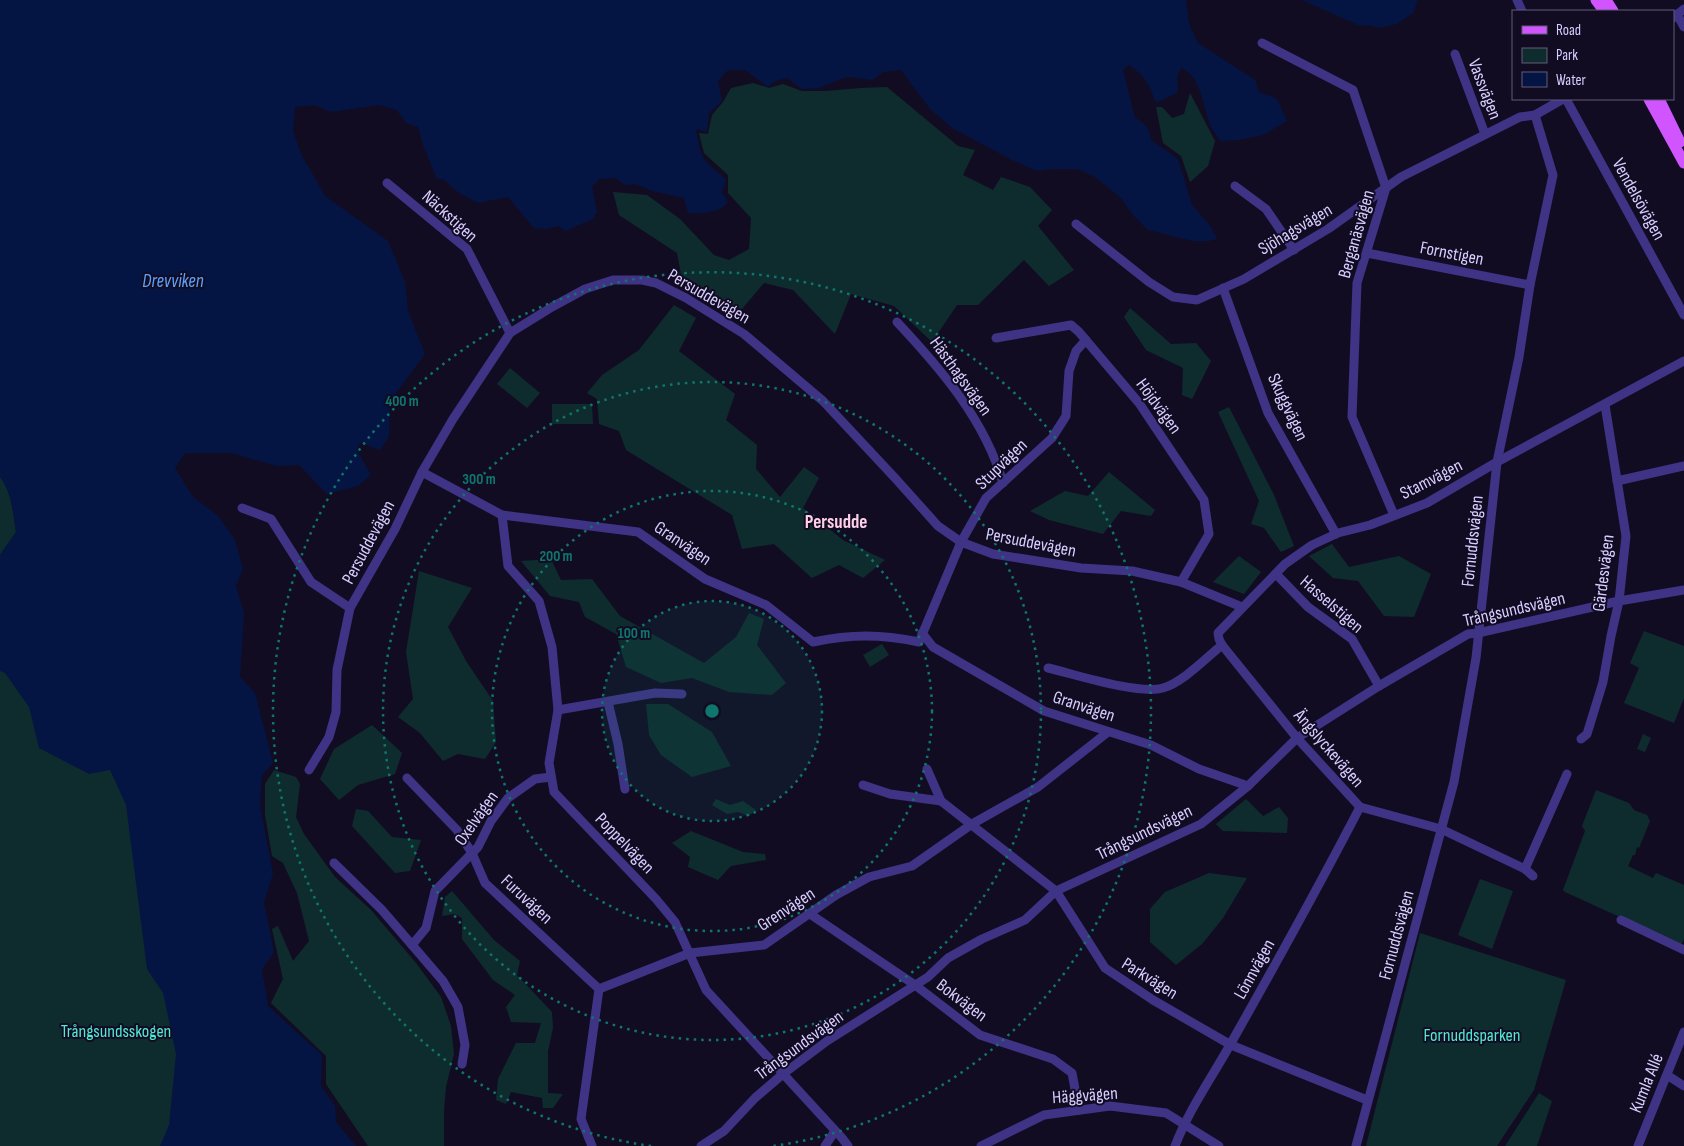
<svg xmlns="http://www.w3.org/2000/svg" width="1684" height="1146" viewBox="0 0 1684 1146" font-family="'Sofia Sans Condensed',sans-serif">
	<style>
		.green { fill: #0e2c2e }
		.water { fill: #051543 }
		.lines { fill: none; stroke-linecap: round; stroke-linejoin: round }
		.minor { stroke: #3f3386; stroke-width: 9 }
		.major { stroke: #d155ff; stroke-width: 11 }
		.ring { fill: none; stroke: #0f766e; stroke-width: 2.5; stroke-dasharray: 2.5 5 }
		.labels { text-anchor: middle; stroke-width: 4; stroke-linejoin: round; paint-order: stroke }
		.street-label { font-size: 18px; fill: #d9ceff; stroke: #120c23 }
		.park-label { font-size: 18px; fill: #51e9d3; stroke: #120c23 }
		.water-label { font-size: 19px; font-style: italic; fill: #5ca3ff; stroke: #120c23 }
		.neighbourhood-label { font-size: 19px; font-weight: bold; fill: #ffd0e9; stroke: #120c23 }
		.centre { fill: #0f766e; stroke: #120c23; stroke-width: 2.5 }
		.ring-label { font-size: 15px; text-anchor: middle; font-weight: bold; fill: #0f766e; stroke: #120c23; stroke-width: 4; stroke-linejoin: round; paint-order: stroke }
	</style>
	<rect width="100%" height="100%" fill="#120c23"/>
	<g class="green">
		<polygon points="753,83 769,88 783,84 802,91 826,91 860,88 887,87 958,146 975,150 963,175 993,190 1001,177 1030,187 1052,210 1038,226 1074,270 1049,286 1024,260 978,305 957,305 932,342 894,306 851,294 835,334 793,290 764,283 736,316 683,285 677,253 619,215 613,192 647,195 680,219 714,255 729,260 749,249 751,218 728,193 728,175 704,153 699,133 708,134 712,115 723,102 731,88"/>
		<polygon points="1190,93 1215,141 1208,166 1190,182 1181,156 1163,143 1156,107 1162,107 1172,118 1184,114"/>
		<polygon points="674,305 696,318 679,351 735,394 726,420 757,445 756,469 780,497 804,467 819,478 803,508 843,540 885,560 863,578 839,565 812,578 774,544 742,549 732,515 626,450 619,431 599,424 597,399 587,393 602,375 639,350"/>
		<polygon points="1130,308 1171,344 1196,343 1211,361 1192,399 1182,395 1183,368 1146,350 1124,317"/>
		<polygon points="510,368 540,393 527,408 497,384"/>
		<polygon points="552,404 592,404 593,424 552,424"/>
		<polygon points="1229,407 1274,495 1294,546 1281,552 1264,528 1251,524 1259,501 1218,412"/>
		<polygon points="1109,472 1155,510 1151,516 1121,511 1103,534 1049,520 1030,511 1065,491 1088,496"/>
		<path d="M0,477c12,15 13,37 16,55l-16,23z"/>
		<polygon points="1332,544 1349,567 1399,556 1431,574 1414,617 1384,616 1358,581 1333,578 1309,556"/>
		<polygon points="1239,556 1261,572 1244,594 1213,582"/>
		<polygon points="551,559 561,580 592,579 620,616 704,663 736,637 749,613 764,619 757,645 786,683 772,695 729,692 692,678 661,683 626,667 616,634 585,617 579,602 550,596 521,561"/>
		<polygon points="419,571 472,588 448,627 466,661 493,701 496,742 485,759 458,754 443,761 420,733 398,717 413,699 406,652"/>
		<polygon points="129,604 254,1146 0,1146 0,651"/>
		<polygon points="1644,631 1684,646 1684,698 1674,723 1624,703 1639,668 1630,663"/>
		<polygon points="882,644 889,655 870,667 863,655"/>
		<polygon points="646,704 668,704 712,732 731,766 692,777 661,755 649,735"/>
		<polygon points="372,725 402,753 395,774 358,785 339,800 320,779 334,749"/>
		<polygon points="1643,734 1651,738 1645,752 1637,749"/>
		<polygon points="274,770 296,777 300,784 296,817 304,834 335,877 371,910 416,963 441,997 451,1026 454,1054 446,1087 444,1110 444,1146 368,1146 326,1084 326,1056 271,1003 283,979 272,929 278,926 293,961 309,941 297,893 283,863 272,856 265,815 265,784"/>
		<polygon points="1596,790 1629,803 1634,810 1647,815 1650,821 1639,848 1637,847 1635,855 1633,855 1628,866 1653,878 1656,873 1684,885 1684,939 1681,945 1565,892 1563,890 1585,831 1582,826"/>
		<polygon points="716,799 730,805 743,801 756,810 749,816 738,812 727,814 712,805"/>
		<polygon points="1246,799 1263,816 1279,807 1288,818 1287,833 1223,831 1216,824"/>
		<polygon points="356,809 368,811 392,837 421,840 410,871 395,873 352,826"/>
		<polygon points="691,831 743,852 765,854 766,860 731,866 718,880 688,867 690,857 672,843"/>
		<polygon points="1209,873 1247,878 1223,918 1202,944 1176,965 1150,942 1150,909 1165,892"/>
		<polygon points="1480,879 1513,891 1492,949 1458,935"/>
		<polygon points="452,891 494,940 520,961 517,975 552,1012 553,1028 548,1051 548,1093 563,1094 553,1108 543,1108 542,1098 511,1092 506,1104 496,1100 498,1079 516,1043 535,1043 541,1023 511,1022 506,1007 515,995 493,980 462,939 462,918 455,914 442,916 445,897"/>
		<polygon points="1420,933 1566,980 1534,1090 1497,1146 1366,1146"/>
		<polygon points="1539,1093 1552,1101 1537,1146 1505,1146"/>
	</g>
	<g class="water">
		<path d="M0,0h1186l3,24 9,19 57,37 4,12 18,7 10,22 -24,14 -25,5 -18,1c-3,-6 -8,-11 -10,-17 -7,-18 -9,-49 -29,-56l-4,9 1,15 -22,11c-7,-19 -10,-26 -27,-38l-6,5 12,48c10,4 15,12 16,22l27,19 14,46 19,22 6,12 -9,2h-15l-45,-11 -14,-14 -13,-18 -26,-21 -17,-8h-26l-15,2 -23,-10 -62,-33 -22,-19 -29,-39 -18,2 -10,8 -26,-3 -28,11 -17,1 -15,-11 -12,3 -7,6 -23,-17h-17l-10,11 4,20 -13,12 -2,19 -11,-3c2,10 3,24 9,31 6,8 15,13 21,20l-4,12 6,10c-10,12 -24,11 -40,11l-4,-15 -32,-7 -16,-7 -11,1 -10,-7 -16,1 -7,8 5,25 -4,7 -28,12 -6,-5 -13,3 -12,-1 -26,-31 -30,6 -19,-10 -16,-14h-6l-14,-34 -5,-18 -12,-4 -9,-13 -18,-5 -48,7 -17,-7 -19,2 -2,24 8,23 24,42 63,45 17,41 3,29 17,43 -35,47 -1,36 -9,13 -20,-7 -3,7 14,25 -13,11 -31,8 -28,-29 -22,1 -46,-13h-46l-10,15 18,29 24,18 17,23 9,30 -7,18 8,27 -4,64 15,16 18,70 -11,12 -2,31 13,68 -9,28 10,50 -12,17 6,37 54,49 -1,31 14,20 1,16 20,24h-196l9,-21 7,-71 -13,-61 -16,-24 -21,-164 -16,-35 -21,4 -50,-26 -10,-41 -24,-34 -5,-2v-116l16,-23c-3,-19 -4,-40 -16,-55z"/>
		<polygon points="1302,0 1417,0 1417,2 1413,13 1397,24 1379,28 1367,25 1360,26"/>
	</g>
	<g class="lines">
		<g class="minor">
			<polyline points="1517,0 1522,11"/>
			<polyline points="1677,14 1684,27"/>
			<polyline points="1673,18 1684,9"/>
			<polyline points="1262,43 1353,90 1386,188 1357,283 1352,417 1394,515"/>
			<polyline points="1455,54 1485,134"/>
			<polyline points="1566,99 1684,315"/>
			<polyline points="387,183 467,249 510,333"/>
			<polyline points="1235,186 1266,209 1294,250"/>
			<polyline points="1076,224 1149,282 1173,297 1197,300 1244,279 1328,229 1401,177 1520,117 1535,115"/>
			<polyline points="1367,253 1530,285"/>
			<polyline points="1223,288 1268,413 1336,534"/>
			<path d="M897,322c44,47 88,98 106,161"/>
			<polyline points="996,338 1071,325 1079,332 1139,403 1204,500 1209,534 1181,582"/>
			<path d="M422,472l80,43 136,17 67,47 61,26 47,37c38,-8 68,-8 106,0l42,-100 25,-44 66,-60 14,-22 3,-45 7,-20 10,-11"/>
			<polyline points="1617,481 1684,466"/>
			<polyline points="242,508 271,519 311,582 350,608"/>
			<polyline points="502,515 508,566 539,601 552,647 558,710 549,763 554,792 656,899 675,922 706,990 842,1138 848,1146"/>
			<polyline points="1276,574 1308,607 1352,639 1379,686"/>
			<polyline points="922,633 933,647 1044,711 1151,745 1199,769 1248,786"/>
			<path d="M1048,668c26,6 90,27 115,20 19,-5 43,-30 59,-43"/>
			<polyline points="608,702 618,744 625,789"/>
			<polyline points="558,710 655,693 682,694"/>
			<polyline points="1581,739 1587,734 1603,682 1611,636 1619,601 1626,536 1605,405"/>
			<polyline points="927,769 941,801 1056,891 1105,968 1153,1000 1231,1045 1367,1100"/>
			<polyline points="309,770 329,737 336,712 337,670 350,608 395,529 422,472 453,419 510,333 552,307 585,289 613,280 642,280 656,283 686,298 744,334 823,401 895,478 938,526 961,542 993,554 1081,568 1132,571 1181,582 1242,607"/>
			<polyline points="407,778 457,830 472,853 485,883 599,989"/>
			<polyline points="863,785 890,794 941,801"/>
			<polyline points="334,863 382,910 443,981 458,1007 465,1045 462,1064"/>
			<polyline points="1525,869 1567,774"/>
			<polyline points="1533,876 1525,869 1441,829 1360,807 1297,738 1222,645 1219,639 1218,633 1285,564 1312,545 1338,533 1370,525 1427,503 1497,462 1684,361"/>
			<polyline points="810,914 915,985 980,1035 1053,1059 1072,1073 1079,1110"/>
			<polyline points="1621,920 1684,950"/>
			<polyline points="412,945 426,928 435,891 478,847 491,821 508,798 535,779 551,777"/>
			<polyline points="1667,1075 1684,1086"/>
			<polyline points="592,1146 581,1119 599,989 690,953 764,945 836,895 869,877 912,866 972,824 1038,787 1108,732"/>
			<polyline points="701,1146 724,1131 755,1098 783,1074 827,1041 928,977 948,958 982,939 1025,920 1056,891 1201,824 1248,786 1297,738 1379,686 1468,634 1478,633 1619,601 1684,590"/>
			<polyline points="825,1146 835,1131"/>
			<polyline points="981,1146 1044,1115 1110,1106 1166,1113 1219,1146"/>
			<path d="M1175,1146c15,-39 40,-73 60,-110 43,-76 85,-152 125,-229"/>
			<polyline points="1356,1146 1454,782 1476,658 1497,462 1519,357 1530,285 1553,175 1535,115 1563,99"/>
			<polyline points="1638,1146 1684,1032"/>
		</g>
		<g class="major">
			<polyline points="1596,0 1604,11"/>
			<polyline points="1606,0 1613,11"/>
			<polyline points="1649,99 1684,163"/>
			<polyline points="1659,99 1680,142"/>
		</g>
	</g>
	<circle cx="712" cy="711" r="110" fill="#0f766e" fill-opacity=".12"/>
	<g class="ring">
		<circle cx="712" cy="711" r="110"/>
		<circle cx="712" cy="711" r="220"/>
		<circle cx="712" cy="711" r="329"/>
		<path d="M651 1146A439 439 0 1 1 773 1146"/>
	</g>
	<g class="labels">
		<g class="street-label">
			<text transform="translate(1485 89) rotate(69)" y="6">Vassvägen</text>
			<text transform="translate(1639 199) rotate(61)" y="6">Vendelsövägen</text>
			<text transform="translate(450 216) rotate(42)" y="6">Näckstigen</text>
			<text transform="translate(1295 229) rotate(-31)" y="6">Sjöhagsvägen</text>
			<text transform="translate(1356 234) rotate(-74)" y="6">Berganäsvägen</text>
			<text transform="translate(1452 253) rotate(11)" y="6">Fornstigen</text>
			<text transform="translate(709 296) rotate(30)" y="6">Persuddevägen</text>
			<text transform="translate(961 376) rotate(54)" y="6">Hästhagsvägen</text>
			<text transform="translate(1159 406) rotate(54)" y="6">Höjdvägen</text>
			<text transform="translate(1288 407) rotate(65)" y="6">Skuggvägen</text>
			<text transform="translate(1001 464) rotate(-44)" y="6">Stupvägen</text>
			<text transform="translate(1431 479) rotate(-27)" y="6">Stamvägen</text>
			<text transform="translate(1472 541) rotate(-84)" y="6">Fornuddsvägen</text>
			<text transform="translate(368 542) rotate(-62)" y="6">Persuddevägen</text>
			<text transform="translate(1031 542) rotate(11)" y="6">Persuddevägen</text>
			<text transform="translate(683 543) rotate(34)" y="6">Granvägen</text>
			<text transform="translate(1603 573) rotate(-83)" y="6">Gärdesvägen</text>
			<text transform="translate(1332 604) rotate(41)" y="6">Hasselstigen</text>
			<text transform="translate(1514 609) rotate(-13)" y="6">Trångsundsvägen</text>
			<text transform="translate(1084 706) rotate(18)" y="6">Granvägen</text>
			<text transform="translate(1329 748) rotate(49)" y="6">Ängslyckevägen</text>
			<text transform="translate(476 818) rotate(-55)" y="6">Oxelvägen</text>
			<text transform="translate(1144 832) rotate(-26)" y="6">Trångsundsvägen</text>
			<text transform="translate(625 843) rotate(46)" y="6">Poppelvägen</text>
			<text transform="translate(527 899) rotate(43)" y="6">Furuvägen</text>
			<text transform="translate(786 909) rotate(-33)" y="6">Grenvägen</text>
			<text transform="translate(1396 935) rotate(-75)" y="6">Fornuddsvägen</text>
			<text transform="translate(1254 969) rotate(-61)" y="6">Lönnvägen</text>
			<text transform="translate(1150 978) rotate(32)" y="6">Parkvägen</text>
			<text transform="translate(962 1000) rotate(37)" y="6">Bokvägen</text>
			<text transform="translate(799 1045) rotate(-36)" y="6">Trångsundsvägen</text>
			<text transform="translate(1646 1083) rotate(-68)" y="6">Kumla Allé</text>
			<text transform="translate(1085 1095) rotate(-4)" y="6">Häggvägen</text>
		</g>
		<g class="park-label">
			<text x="116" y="1037">Trångsundsskogen</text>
			<text x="1472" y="1041">Fornuddsparken</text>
		</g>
		<g class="water-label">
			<text x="173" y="287">Drevviken</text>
		</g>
		<g class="neighbourhood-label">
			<text x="836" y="528">Persudde</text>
		</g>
	</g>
	<circle cx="712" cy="711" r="8" class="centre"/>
	<g class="ring-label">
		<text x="402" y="406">400 m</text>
		<text x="479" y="484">300 m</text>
		<text x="556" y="561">200 m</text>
		<text x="634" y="638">100 m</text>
	</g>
	<rect x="1512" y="10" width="162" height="90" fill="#120c23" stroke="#625a7b"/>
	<rect x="1522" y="26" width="25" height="8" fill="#d155ff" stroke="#625a7b"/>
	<text x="1556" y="35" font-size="15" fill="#d9ceff">Road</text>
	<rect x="1522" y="48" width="25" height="15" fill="#0e2c2e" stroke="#625a7b"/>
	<text x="1556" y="60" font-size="15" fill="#d9ceff">Park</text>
	<rect x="1522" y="72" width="25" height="15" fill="#051543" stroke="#625a7b"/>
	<text x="1556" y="85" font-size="15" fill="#d9ceff">Water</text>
</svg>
